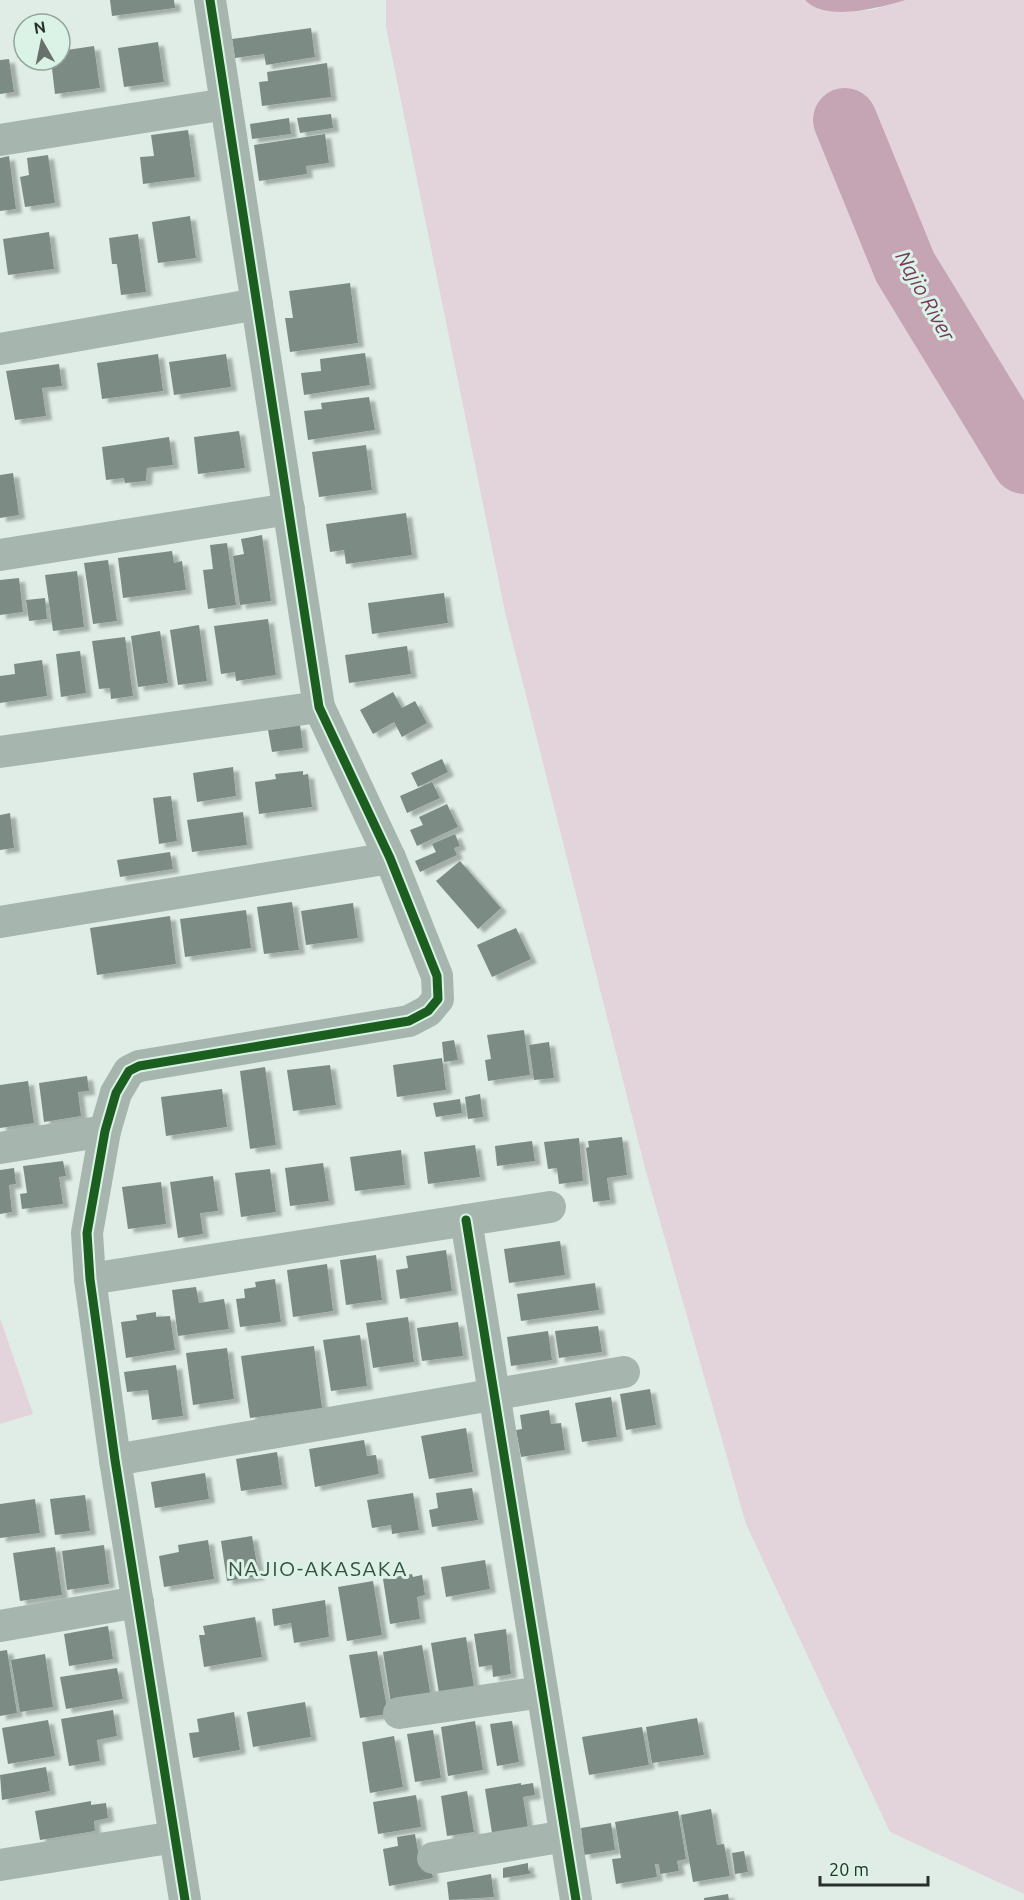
<svg xmlns="http://www.w3.org/2000/svg" width="1024" height="1900" viewBox="0 0 1024 1900" font-family="Ubuntu,sans-serif">
	<style>
		.green { fill: #e2d4da }
		.water { fill: #c5a4b4 }
		.lines { fill: none; stroke-linecap: round; stroke-linejoin: round }
		.river { stroke: #c5a4b4; stroke-width: 64 }
		.building { fill: #7b8c84; filter: url(#shadow) }
		.street { stroke: #a6b6ae; stroke-width: 32 }
		.cycleway-casing { stroke: #daf3e6; stroke-width: 13 }
		.cycleway { stroke: #1b5e20; stroke-width: 9 }
		.labels { text-anchor: middle; stroke-width: 6; stroke-linejoin: round; paint-order: stroke }
		.water-label { font-size: 21px; font-style: italic; fill: #79375c; stroke: #daf3e6 }
		.neighbourhood-label { font-size: 21px; letter-spacing: 1.5px; fill: #3a4e44; stroke: #daf3e6 }
	</style>
	<defs>
		<filter id="shadow"><feDropShadow dx="6" dy="4" stdDeviation="1.5" flood-color="#0004"/></filter>
	</defs>
	<rect width="100%" height="100%" fill="#e0ede6"/>
	<g class="green">
		<polygon points="386,0 805,0 828,11 872,10 906,0 1024,0 1024,1894 890,1832 746,1524 646,1172 505,612 386,27"/>
		<polygon points="0,1318 33,1414 0,1424"/>
	</g>
	<path class="water" d="M805,0h101c-25,7 -80,23 -101,0z"/>
	<g class="lines">
		<polyline class="river" points="845,120 905,267 1024,462"/>
	</g>
	<g class="building">
		<polygon points="110,0 174,0 175,8 112,16"/>
		<polygon points="311,28 315,57 266,65 264,54 235,58 232,39"/>
		<polygon points="158,42 164,82 124,87 118,48"/>
		<polygon points="94,46 100,88 55,94 51,60 60,60 60,51"/>
		<polygon points="9,59 14,92 0,94 0,60"/>
		<polygon points="327,63 331,97 262,106 259,82 268,81 267,72"/>
		<polygon points="331,114 333,128 300,133 297,118"/>
		<polygon points="289,118 291,134 252,139 250,124"/>
		<polygon points="188,130 195,177 143,184 140,157 154,156 151,135"/>
		<polygon points="325,134 329,163 306,166 307,174 259,181 254,145"/>
		<polygon points="48,155 55,203 25,207 20,177 29,175 27,158"/>
		<polygon points="9,156 16,209 0,211 0,158"/>
		<polygon points="190,216 196,258 158,263 152,222"/>
		<polygon points="49,232 54,269 8,275 3,239"/>
		<polygon points="138,234 146,292 121,295 117,264 112,264 109,238"/>
		<polygon points="350,283 358,343 290,352 285,318 293,318 289,291"/>
		<polygon points="365,353 370,385 304,395 301,373 321,371 320,359"/>
		<polygon points="158,354 163,391 102,399 97,363"/>
		<polygon points="226,354 231,387 174,395 169,362"/>
		<polygon points="59,364 62,386 42,388 46,416 15,420 6,371"/>
		<polygon points="369,397 375,430 308,440 304,411 322,409 321,403"/>
		<polygon points="239,431 245,468 198,474 194,437"/>
		<polygon points="169,437 173,465 147,468 146,481 125,483 124,478 106,480 102,447"/>
		<polygon points="366,445 372,490 319,497 312,452"/>
		<polygon points="13,473 19,515 0,518 0,475"/>
		<polygon points="406,513 412,555 346,564 344,550 330,552 326,524"/>
		<polygon points="262,535 271,601 240,605 233,556 244,554 241,539"/>
		<polygon points="227,543 236,605 208,609 203,570 213,569 210,545"/>
		<polygon points="172,551 174,563 182,561 186,590 123,598 118,558"/>
		<polygon points="108,560 117,621 93,624 84,563"/>
		<polygon points="77,571 84,627 53,631 45,575"/>
		<polygon points="19,578 23,612 0,615 0,580"/>
		<polygon points="444,593 448,623 372,634 368,603"/>
		<polygon points="45,598 47,619 29,621 26,600"/>
		<polygon points="268,619 276,675 236,681 235,672 221,674 214,626"/>
		<polygon points="199,625 207,681 178,685 170,630"/>
		<polygon points="160,631 168,683 138,687 131,636"/>
		<polygon points="125,637 133,696 111,699 110,688 99,689 92,641"/>
		<polygon points="407,646 411,674 349,683 345,655"/>
		<polygon points="80,651 86,693 61,697 56,654"/>
		<polygon points="42,660 47,696 0,703 0,676 15,674 14,664"/>
		<polygon points="393,692 402,708 415,701 427,723 402,737 394,722 373,734 360,710"/>
		<polygon points="300,725 303,748 272,752 268,730"/>
		<polygon points="442,759 448,772 418,787 411,773"/>
		<polygon points="233,767 236,796 197,802 193,773"/>
		<polygon points="303,771 303,775 308,774 312,807 259,814 255,782 276,779 275,774"/>
		<polygon points="432,782 440,798 407,813 400,796"/>
		<polygon points="171,796 177,841 159,844 153,798"/>
		<polygon points="447,804 458,827 417,846 410,830 423,825 419,817"/>
		<polygon points="243,812 247,845 192,852 187,820"/>
		<polygon points="10,813 14,848 0,850 0,815"/>
		<polygon points="455,834 460,846 454,848 457,855 420,872 415,861 436,852 432,844"/>
		<polygon points="170,852 173,869 120,877 117,860"/>
		<polygon points="460,861 501,908 478,929 436,881"/>
		<polygon points="292,902 299,950 264,954 257,907"/>
		<polygon points="353,903 358,938 306,945 301,911"/>
		<polygon points="246,910 251,948 185,957 180,919"/>
		<polygon points="170,916 176,964 97,975 90,928"/>
		<polygon points="516,928 531,959 492,977 477,945"/>
		<polygon points="524,1030 530,1075 488,1081 485,1060 491,1059 487,1035"/>
		<polygon points="454,1040 458,1060 444,1062 442,1042"/>
		<polygon points="549,1042 554,1078 534,1080 529,1045"/>
		<polygon points="442,1058 446,1090 397,1097 393,1065"/>
		<polygon points="330,1065 336,1105 293,1111 287,1070"/>
		<polygon points="265,1067 276,1145 250,1149 240,1071"/>
		<polygon points="87,1076 89,1091 78,1092 81,1116 44,1122 39,1083"/>
		<polygon points="28,1081 34,1123 0,1128 0,1085"/>
		<polygon points="222,1089 227,1127 166,1136 161,1097"/>
		<polygon points="480,1094 483,1117 468,1119 465,1097"/>
		<polygon points="460,1099 462,1113 436,1117 433,1103"/>
		<polygon points="622,1137 627,1175 607,1178 610,1200 593,1202 586,1148 589,1147 588,1141"/>
		<polygon points="579,1138 583,1181 559,1184 557,1168 548,1169 544,1142"/>
		<polygon points="532,1141 535,1161 497,1166 495,1146"/>
		<polygon points="475,1145 480,1177 428,1184 424,1152"/>
		<polygon points="401,1150 405,1185 355,1191 350,1157"/>
		<polygon points="63,1161 66,1176 59,1177 63,1204 22,1209 20,1194 27,1193 23,1166"/>
		<polygon points="323,1163 329,1201 290,1206 285,1168"/>
		<polygon points="14,1168 16,1184 9,1185 12,1212 0,1214 0,1170"/>
		<polygon points="270,1169 276,1212 241,1217 235,1173"/>
		<polygon points="213,1176 218,1211 200,1213 203,1234 178,1238 170,1182"/>
		<polygon points="161,1182 166,1224 128,1229 122,1187"/>
		<polygon points="560,1241 565,1275 509,1283 504,1249"/>
		<polygon points="446,1250 452,1291 400,1299 396,1270 408,1268 406,1256"/>
		<polygon points="376,1255 382,1300 346,1305 340,1260"/>
		<polygon points="327,1264 333,1311 293,1317 287,1270"/>
		<polygon points="275,1279 281,1322 240,1327 236,1299 245,1298 244,1289 256,1287 255,1282"/>
		<polygon points="595,1283 599,1310 521,1321 517,1294"/>
		<polygon points="196,1287 199,1303 224,1299 229,1329 178,1336 172,1290"/>
		<polygon points="156,1312 156,1317 170,1316 175,1350 126,1358 121,1322 137,1320 136,1315"/>
		<polygon points="408,1317 414,1362 373,1368 366,1323"/>
		<polygon points="458,1322 463,1356 422,1361 417,1328"/>
		<polygon points="598,1326 602,1352 559,1358 555,1331"/>
		<polygon points="548,1331 552,1360 511,1366 507,1337"/>
		<polygon points="360,1335 367,1386 331,1391 323,1340"/>
		<polygon points="314,1346 322,1408 250,1418 241,1356"/>
		<polygon points="227,1348 234,1399 193,1405 186,1353"/>
		<polygon points="176,1365 183,1416 152,1420 148,1390 127,1392 124,1372"/>
		<polygon points="650,1389 656,1425 626,1430 620,1394"/>
		<polygon points="611,1397 617,1437 582,1442 575,1403"/>
		<polygon points="549,1410 551,1424 561,1423 565,1450 521,1457 516,1430 522,1429 520,1415"/>
		<polygon points="466,1428 473,1472 429,1479 421,1436"/>
		<polygon points="364,1440 367,1456 376,1455 379,1474 315,1487 309,1449"/>
		<polygon points="277,1452 282,1485 241,1491 236,1459"/>
		<polygon points="205,1473 209,1499 155,1508 151,1482"/>
		<polygon points="472,1488 478,1520 432,1527 429,1510 438,1508 436,1493"/>
		<polygon points="413,1493 419,1530 392,1534 391,1525 372,1528 367,1500"/>
		<polygon points="85,1495 90,1531 55,1535 50,1499"/>
		<polygon points="35,1499 40,1533 0,1538 0,1504"/>
		<polygon points="252,1536 259,1576 227,1581 221,1541"/>
		<polygon points="208,1540 214,1579 164,1587 159,1556 179,1552 178,1545"/>
		<polygon points="104,1545 109,1584 67,1590 62,1551"/>
		<polygon points="55,1547 62,1595 20,1601 13,1553"/>
		<polygon points="485,1560 490,1589 446,1597 441,1567"/>
		<polygon points="412,1574 413,1577 422,1575 425,1595 417,1597 420,1619 390,1624 383,1579"/>
		<polygon points="373,1581 382,1635 347,1641 338,1587"/>
		<polygon points="325,1600 329,1637 294,1643 291,1623 274,1626 272,1609"/>
		<polygon points="255,1617 262,1657 204,1667 199,1635 205,1635 203,1626"/>
		<polygon points="108,1626 113,1659 69,1666 64,1634"/>
		<polygon points="506,1629 511,1674 493,1677 492,1665 479,1667 474,1634"/>
		<polygon points="466,1637 474,1687 439,1693 431,1643"/>
		<polygon points="422,1645 431,1697 391,1703 383,1652"/>
		<polygon points="7,1650 17,1713 0,1716 0,1651"/>
		<polygon points="377,1651 388,1714 360,1718 349,1655"/>
		<polygon points="45,1654 53,1707 20,1712 11,1660"/>
		<polygon points="117,1668 123,1699 66,1709 60,1677"/>
		<polygon points="305,1702 311,1737 253,1747 247,1712"/>
		<polygon points="113,1710 117,1736 97,1740 100,1761 69,1766 61,1719"/>
		<polygon points="234,1712 240,1750 193,1758 189,1733 199,1732 197,1719"/>
		<polygon points="697,1718 704,1755 652,1763 646,1727"/>
		<polygon points="48,1720 55,1756 8,1764 2,1728"/>
		<polygon points="475,1721 483,1770 448,1776 441,1727"/>
		<polygon points="512,1721 519,1762 497,1766 490,1724"/>
		<polygon points="642,1727 649,1765 589,1775 582,1737"/>
		<polygon points="433,1730 441,1778 415,1782 407,1734"/>
		<polygon points="394,1736 403,1787 370,1793 362,1742"/>
		<polygon points="46,1767 50,1791 2,1800 0,1775"/>
		<polygon points="521,1783 521,1785 533,1783 535,1795 523,1797 528,1828 492,1833 485,1789"/>
		<polygon points="467,1791 474,1832 447,1836 441,1796"/>
		<polygon points="416,1795 421,1827 378,1834 373,1802"/>
		<polygon points="91,1801 91,1805 106,1803 108,1818 94,1821 95,1831 40,1840 35,1811"/>
		<polygon points="711,1809 717,1845 724,1844 730,1876 693,1882 681,1815"/>
		<polygon points="678,1811 686,1859 677,1861 679,1871 660,1874 659,1864 655,1864 657,1877 616,1884 612,1859 621,1858 615,1822"/>
		<polygon points="611,1823 615,1850 584,1855 581,1828"/>
		<polygon points="415,1834 420,1863 430,1862 433,1878 389,1886 383,1849 398,1846 397,1837"/>
		<polygon points="744,1851 748,1872 735,1874 732,1853"/>
		<polygon points="528,1863 528,1870 531,1872 529,1874 503,1878 503,1868"/>
		<polygon points="491,1874 494,1897 449,1900 447,1882"/>
		<polygon points="728,1894 729,1900 704,1900 704,1898"/>
	</g>
	<g class="lines">
		<g class="street">
			<polyline points="0,140 226,104"/>
			<polyline points="0,349 257,304"/>
			<polyline points="0,555 289,509"/>
			<polyline points="0,752 319,707"/>
			<polyline points="0,922 390,858"/>
			<polyline points="0,1148 105,1131"/>
			<polyline points="466,1220 576,1900"/>
			<polyline points="90,1279 550,1207"/>
			<polyline points="115,1460 624,1372"/>
			<polyline points="0,1626 138,1602"/>
			<polyline points="399,1713 542,1692"/>
			<polyline points="433,1858 566,1836"/>
			<polyline points="0,1865 175,1837"/>
			<polyline points="185,1900 115,1460 90,1279 87,1233 105,1131 116,1093 129,1071 139,1066 409,1021 428,1011 438,999 437,976 390,858 319,707 210,0"/>
		</g>
		<defs>
			<g id="cycleway">
				<polyline points="466,1220 576,1900"/>
				<polyline points="185,1900 115,1460 90,1279 87,1233 105,1131 116,1093 129,1071 139,1066 409,1021 428,1011 438,999 437,976 390,858 319,707 210,0"/>
			</g>
		</defs>
		<use href="#cycleway" class="cycleway-casing"/>
		<use href="#cycleway" class="cycleway"/>
	</g>
	<g class="labels">
		<g class="water-label">
			<text transform="translate(925 296) rotate(61)" y="7">Najio River</text>
		</g>
		<g class="neighbourhood-label">
			<text x="318" y="1576">NAJIO-AKASAKA</text>
		</g>
	</g>
	<g transform="translate(42 42) rotate(351)"><circle r="28" fill="#daf3e6" stroke="#92a59b" stroke-width="1.5"/>
	<path d="M0-4.5L10 22L0 15L-10 22Z" fill="#68726c"/>
	<text y="-9" font-size="16" font-weight="bold" text-anchor="middle" fill="#27302b">N</text>
	</g>
	<path d="M820 1876v9h108v-9" fill="none" stroke="#27302b" stroke-width="3"/>
	<text x="829" y="1876" font-size="18" fill="#27302b" stroke="#daf3e6" stroke-width="4.5" paint-order="stroke">20 m</text>
</svg>
